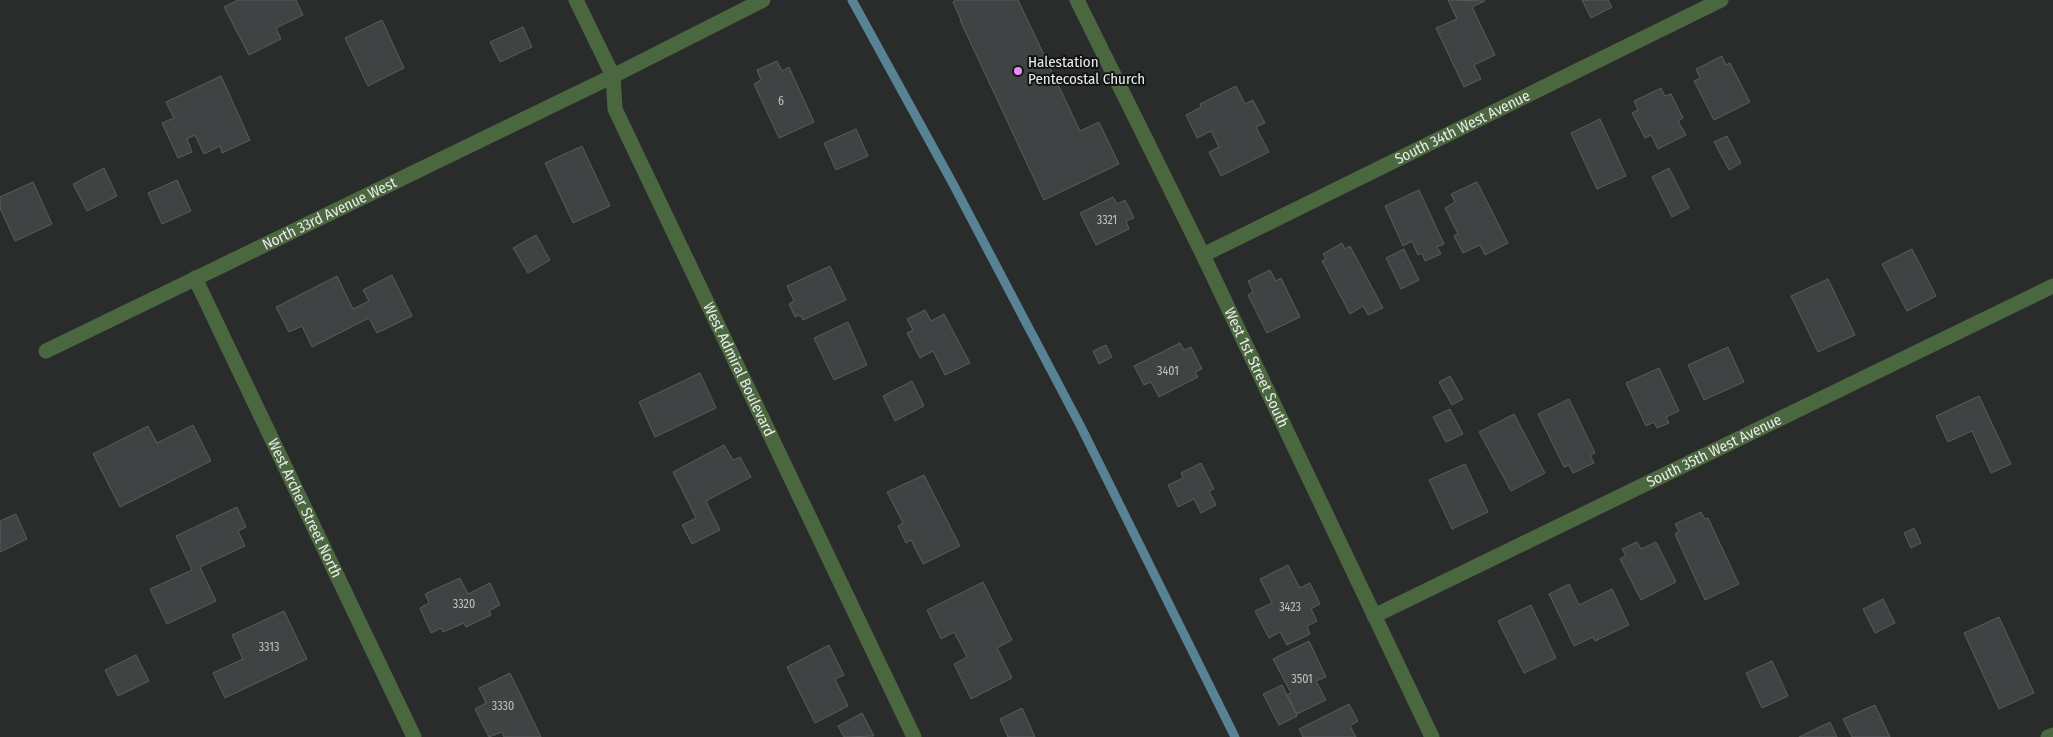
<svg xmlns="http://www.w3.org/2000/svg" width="2053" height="737" viewBox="0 0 2053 737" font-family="'Fira Sans Condensed',sans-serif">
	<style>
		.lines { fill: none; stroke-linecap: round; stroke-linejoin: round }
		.stream { stroke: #578395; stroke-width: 9 }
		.building { fill: #3f4343; stroke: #595d5d }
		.street { stroke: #4a6740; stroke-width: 15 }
		.poi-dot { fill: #ec8cfa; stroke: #121413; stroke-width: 2 }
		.labels { text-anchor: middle; stroke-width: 4; stroke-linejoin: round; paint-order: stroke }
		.number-label { font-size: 12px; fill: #bec1c0 }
		.poi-label { font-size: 15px; fill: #e9ebea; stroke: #121413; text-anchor: start }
		.street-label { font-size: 15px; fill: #e9ebea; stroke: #121413 }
	</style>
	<rect width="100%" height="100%" fill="#292c2a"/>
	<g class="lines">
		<polyline class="stream" points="852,0 952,182 1081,427 1235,737"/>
	</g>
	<g class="building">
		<polygon points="238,0 296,0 303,15 276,28 281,39 249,55 224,7"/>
		<polygon points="955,0 1018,0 1080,131 1099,122 1119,164 1044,200 960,20 961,20 953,2"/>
		<polygon points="1448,0 1485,1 1472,7 1495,55 1474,65 1481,79 1464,87 1436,28 1457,19"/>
		<polygon points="1582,0 1608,0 1612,7 1591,18"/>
		<polygon points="382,20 404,68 368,86 345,38"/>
		<polygon points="523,27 532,47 500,62 490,42"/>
		<polygon points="1722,56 1726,65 1730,63 1750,102 1714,120 1694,81 1700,78 1696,69"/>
		<polygon points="777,61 782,71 789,67 814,122 779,138 754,84 761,80 757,70"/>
		<polygon points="221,76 250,140 222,153 220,146 204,154 195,135 187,139 192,152 178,158 162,123 174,118 166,102"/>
		<polygon points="1236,86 1245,104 1253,100 1265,123 1256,127 1269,152 1221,176 1209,152 1219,147 1211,131 1197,138 1186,115 1201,107 1200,104"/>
		<polygon points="1661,88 1665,96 1671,94 1683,118 1678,121 1686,135 1658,149 1651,135 1645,138 1632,113 1638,110 1634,101"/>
		<polygon points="1600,119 1626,176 1597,189 1571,133"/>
		<polygon points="856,129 868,156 836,170 824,143"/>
		<polygon points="1727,136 1741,163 1729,170 1714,142"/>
		<polygon points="582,146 610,206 573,223 545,163"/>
		<polygon points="104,168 117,196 87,211 73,184"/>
		<polygon points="1669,168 1689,208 1672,217 1652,177"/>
		<polygon points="177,180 191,211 162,224 148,193"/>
		<polygon points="33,182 52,224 15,241 0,208 0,197"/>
		<polygon points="1477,182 1508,243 1485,255 1480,245 1463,253 1454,236 1458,234 1445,208 1455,202 1451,194"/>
		<polygon points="1419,190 1444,244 1437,247 1441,254 1425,261 1422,253 1418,255 1412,241 1403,246 1385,206"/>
		<polygon points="1113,197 1117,204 1125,200 1134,218 1126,221 1129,229 1096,245 1080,213"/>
		<polygon points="536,235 550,260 528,273 513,248"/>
		<polygon points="1342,243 1345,249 1350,246 1383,308 1368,315 1363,306 1350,314 1322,261 1326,259 1323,254"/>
		<polygon points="1404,249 1419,280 1401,289 1386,258"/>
		<polygon points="1912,249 1936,296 1907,311 1882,264"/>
		<polygon points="830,266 846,300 803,320 800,315 795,317 789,304 794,301 787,286"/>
		<polygon points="1270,270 1276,281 1281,278 1300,317 1267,333 1248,295 1253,292 1248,281"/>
		<polygon points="392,275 412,316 377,333 369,318 312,347 302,326 289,332 276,307 337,276 353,309 369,301 363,290"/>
		<polygon points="1828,279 1855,335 1818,352 1791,296"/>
		<polygon points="925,310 931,321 944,314 970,363 945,375 933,351 920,358 907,333 913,330 907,319"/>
		<polygon points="848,322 867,365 834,380 814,338"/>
		<polygon points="1180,343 1184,350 1191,347 1202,369 1195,372 1198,377 1159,397 1151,382 1144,385 1134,366"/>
		<polygon points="1106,345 1112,357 1099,364 1093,351"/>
		<polygon points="1728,347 1744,382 1704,400 1688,365"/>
		<polygon points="1659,368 1679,411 1666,417 1669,423 1657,428 1654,422 1646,426 1626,383"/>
		<polygon points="700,373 716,408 655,437 639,402"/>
		<polygon points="1450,376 1463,399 1452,405 1439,382"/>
		<polygon points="912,381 924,406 895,421 883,396"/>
		<polygon points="1979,396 2011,464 1991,473 1972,431 1948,442 1936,416"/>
		<polygon points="1569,399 1595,453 1590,455 1594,463 1573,473 1569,465 1564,467 1538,414"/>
		<polygon points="1450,409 1463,434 1446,442 1433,417"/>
		<polygon points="1514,414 1545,473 1511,491 1479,432"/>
		<polygon points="193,425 211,461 120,507 93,454 148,426 157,443"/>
		<polygon points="724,445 733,460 740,457 751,477 706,501 720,530 692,544 682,525 696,518 673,472"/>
		<polygon points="1201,463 1214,489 1209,491 1216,505 1201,513 1194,499 1178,507 1168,485 1183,478 1181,473"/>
		<polygon points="1465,464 1488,512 1452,529 1429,480"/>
		<polygon points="924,475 960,546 923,564 911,540 906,543 898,526 903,523 887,492"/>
		<polygon points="237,507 246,527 238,531 245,546 200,567 216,601 167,624 150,589 192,570 176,536"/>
		<polygon points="1701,512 1705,519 1708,518 1739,584 1705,600 1675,534 1679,531 1675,524"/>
		<polygon points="16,514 27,539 0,552 0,521"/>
		<polygon points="1914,528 1921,543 1911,548 1904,533"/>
		<polygon points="1637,542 1641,549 1656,542 1676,582 1641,600 1620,559 1626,556 1622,549"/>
		<polygon points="1288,565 1300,588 1310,583 1320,604 1311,609 1317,621 1307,626 1310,634 1287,645 1280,632 1269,638 1255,611 1272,603 1260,579"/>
		<polygon points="460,578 468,594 490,583 500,605 489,611 491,615 466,627 464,623 443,632 441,628 431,633 420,608 429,603 425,594"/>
		<polygon points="983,582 1012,640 997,648 1012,678 971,699 954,664 967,657 954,632 941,639 927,610"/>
		<polygon points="1569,584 1579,605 1612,589 1629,625 1595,641 1593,637 1574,646 1549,594"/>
		<polygon points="1883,599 1895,623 1875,633 1863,609"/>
		<polygon points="1531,605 1556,658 1524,673 1498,621"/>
		<polygon points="284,611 307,659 225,698 213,673 243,659 232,635"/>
		<polygon points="1999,617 2034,693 1999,709 1964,633"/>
		<polygon points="1309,641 1326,677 1316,681 1326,700 1297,714 1287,695 1291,693 1273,659"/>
		<polygon points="829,645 844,675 835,679 848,706 815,723 787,667"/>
		<polygon points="136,655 149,681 118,696 105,670"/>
		<polygon points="1772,661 1788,696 1762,708 1746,673"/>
		<polygon points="510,673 541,737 504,737 502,732 489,737 475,709 486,703 479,688"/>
		<polygon points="1282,685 1297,716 1279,725 1263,694"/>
		<polygon points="1349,704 1358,721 1350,726 1356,737 1303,737 1299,729"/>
		<polygon points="1875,705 1890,737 1852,737 1843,719"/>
		<polygon points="1022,708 1035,737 1008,737 1000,719"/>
		<polygon points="862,713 874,736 844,737 838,726"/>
		<polygon points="1830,722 1837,737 1799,737"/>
	</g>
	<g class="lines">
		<g class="street">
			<path id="s1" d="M576,0l37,76 2,33 299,628"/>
			<path id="s2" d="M1077,0l126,255 229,482"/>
			<path id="s3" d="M1203,255l518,-255"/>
			<path id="s4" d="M195,278l219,459"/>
			<path id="s5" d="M46,351l567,-275 150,-76"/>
			<path id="s6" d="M1374,616l679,-330"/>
			<polyline points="2048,737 2053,735"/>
		</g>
	</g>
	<circle class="poi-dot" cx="1018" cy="71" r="5"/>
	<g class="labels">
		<g class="number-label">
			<text x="781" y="105">6</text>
			<text x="1107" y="224">3321</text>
			<text x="1168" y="375">3401</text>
			<text x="464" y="608">3320</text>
			<text x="1290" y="611">3423</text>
			<text x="269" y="651">3313</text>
			<text x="1302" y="683">3501</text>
			<text x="503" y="710">3330</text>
		</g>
		<g class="poi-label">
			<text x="1028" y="67">Halestation<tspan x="1028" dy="17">Pentecostal Church</tspan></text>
		</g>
		<g class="street-label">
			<text dy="5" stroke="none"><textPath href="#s3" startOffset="289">South 34th West Avenue</textPath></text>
			<text dy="5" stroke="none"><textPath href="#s5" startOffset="315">North 33rd Avenue West</textPath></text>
			<text dy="5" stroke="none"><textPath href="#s2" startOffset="409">West 1st Street South</textPath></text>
			<text dy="5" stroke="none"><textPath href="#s1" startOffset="406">West Admiral Boulevard</textPath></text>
			<text dy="5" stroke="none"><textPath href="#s6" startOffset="378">South 35th West Avenue</textPath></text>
			<text dy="5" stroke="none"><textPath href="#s4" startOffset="255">West Archer Street North</textPath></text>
		</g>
	</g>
</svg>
